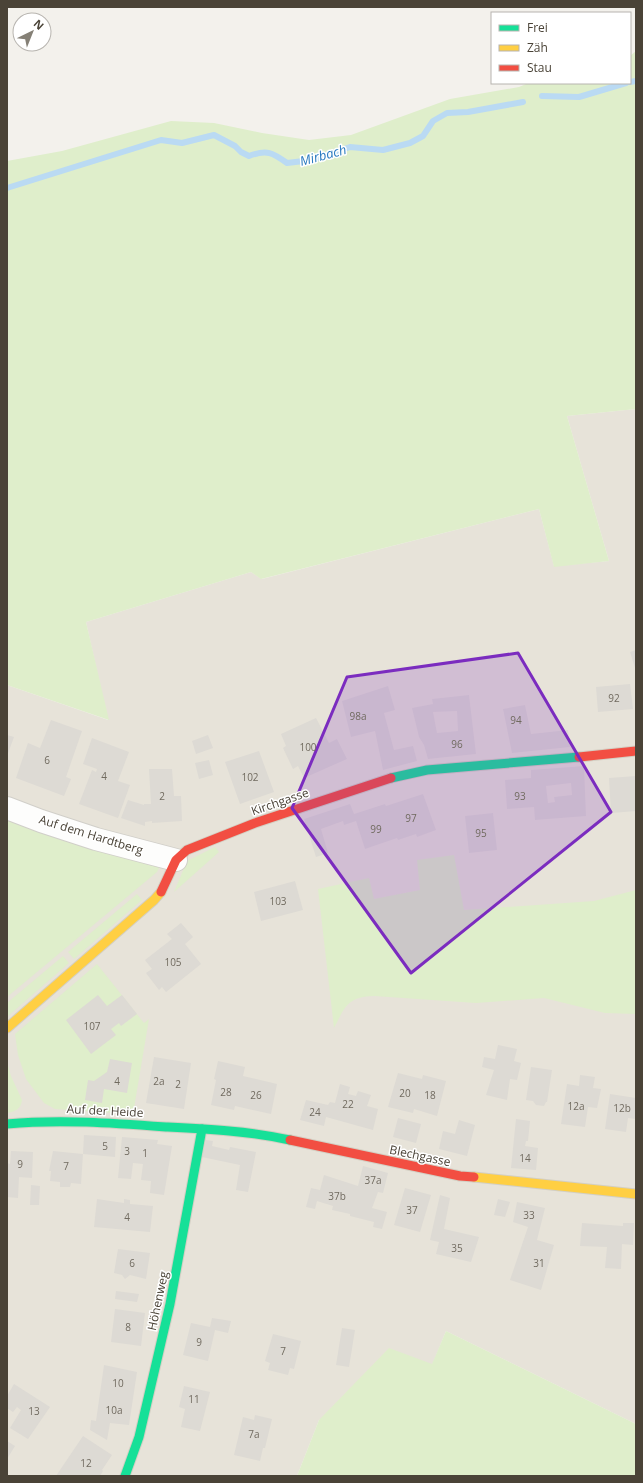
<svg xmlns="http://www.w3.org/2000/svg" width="643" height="1483" viewBox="0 0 643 1483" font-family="'Open Sans',sans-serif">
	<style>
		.residential { fill: #e7e3d9 }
		.green { fill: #dfeecb }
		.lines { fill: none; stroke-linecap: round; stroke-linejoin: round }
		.stream { stroke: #badaf3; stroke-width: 6 }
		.building { fill: #dddad4; fill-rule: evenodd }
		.street-casing { stroke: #d1cfc9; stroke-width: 24 }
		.fast-casing { stroke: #d3cfc3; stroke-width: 11 }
		.slow-casing { stroke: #d3cfc3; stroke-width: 11 }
		.jam-casing { stroke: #d3cfc3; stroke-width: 11 }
		.street { stroke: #fdfdfc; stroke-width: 22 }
		.fast { stroke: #16e098; stroke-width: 9 }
		.slow { stroke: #ffcf43; stroke-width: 9 }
		.jam { stroke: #f24e42; stroke-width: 9 }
		.marked { fill: #7b2cbf; fill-opacity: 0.2; stroke: #7b2cbf; stroke-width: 3; stroke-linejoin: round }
		.labels { text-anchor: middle; stroke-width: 3; stroke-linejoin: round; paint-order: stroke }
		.number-label { font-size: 10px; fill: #706a5f }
		.street-label { font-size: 12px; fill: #4a4337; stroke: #fff }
		.water-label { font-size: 13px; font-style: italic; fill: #2778bf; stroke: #fff }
	</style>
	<rect width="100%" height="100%" fill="#f3f1ec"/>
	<polygon class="residential" points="636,409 636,1424 446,1331 432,1365 319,1420 297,1476 7,1476 7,685 108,720 86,622 251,572 262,579 539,509 554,566 609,561 567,416"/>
	<g class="green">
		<polygon points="636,51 636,409 567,416 609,561 554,567 539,509 261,579 251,572 86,622 109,720 7,685 7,161 62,151 171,121 214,123 262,133 309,140 351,135 450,99 519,87 526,84 630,83 630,56"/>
		<polygon points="7,818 160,866 157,872 7,997"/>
		<polygon points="215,847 219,852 174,892 187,861"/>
		<path d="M454,855l10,55 130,-9 42,-11v124l-31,-1 -61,-15 -68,5 -102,-7c-27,1 -29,11 -40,32l-16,-139 51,-11 5,21 46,-9 -3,-30z"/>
		<polygon points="137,894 142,900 74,959 68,952"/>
		<polygon points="63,956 69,963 7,1017 7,1003"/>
		<polygon points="97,964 144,1023 149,1019 133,1114 55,1109 44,1103 26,1079 18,1055 15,1034"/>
		<path d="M7,1062l4,14 11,24c-1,9 -7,12 -15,13z"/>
		<polygon points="446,1331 636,1424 636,1476 297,1476 319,1420 389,1348 432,1364"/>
	</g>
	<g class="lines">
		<g class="stream">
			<polyline points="630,82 636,81"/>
			<polyline points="542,96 579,97 626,83"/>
			<path d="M7,188l154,-48 21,3 32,-8 21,11 6,6 8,4c18,-7 24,-3 38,7l25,-3 38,-13 33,3 27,-7 13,-7 10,-15 14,-8 21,-1 55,-10"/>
		</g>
	</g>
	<g class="building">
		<polygon points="636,650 636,671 630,652"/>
		<polygon points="630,684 633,709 598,712 596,687"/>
		<polygon points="388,686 395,710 384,713 394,750 413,746 417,761 383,770 375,731 351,737 342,701"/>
		<path d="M469,695l7,59 -48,5 -4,-14 -5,-8 -7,-29 21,-4 -1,-5zM457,711l1,20 -21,2 -4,-21z"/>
		<polygon points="525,705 531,734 568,730 570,747 512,753 503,709"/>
		<polygon points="316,718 329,743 337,739 347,759 304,778 298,766 293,769 283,748 286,746 281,734"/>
		<polygon points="51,720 82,731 66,777 71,779 64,796 16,778 28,743 40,748"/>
		<polygon points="7,735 14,737 7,756"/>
		<polygon points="208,735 213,748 196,754 192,741"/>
		<polygon points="92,738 129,752 118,781 130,785 118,818 79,804 92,770 96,772 97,769 83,764"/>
		<polygon points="259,751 274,792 240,804 225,762"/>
		<polygon points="209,760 213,775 199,779 195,763"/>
		<path d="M584,766l2,50 -51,4 -1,-13 -27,2 -2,-29 26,-2v-8zM571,783l1,12 -18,2 1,5 -7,1 -2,-17z"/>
		<polygon points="149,769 172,769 174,796 181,796 182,821 152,823 152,821 145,822 145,826 121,818 128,800 144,805 144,804 151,804"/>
		<polygon points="636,776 636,811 611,813 609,778"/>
		<polygon points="423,794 436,830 417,837 416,834 398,840 397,838 365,849 356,821 344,825 343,821 321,829 328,853 316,857 304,819 350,804 354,814 385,804 386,806"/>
		<polygon points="493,813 497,850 469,853 465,816"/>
		<polygon points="295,881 303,910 261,921 254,892"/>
		<polygon points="181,923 193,937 185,944 201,964 166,992 162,987 159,990 146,973 152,969 145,960 172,939 167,934"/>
		<polygon points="98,995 107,1006 122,995 137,1014 121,1026 119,1023 111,1029 116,1035 91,1054 66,1020"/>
		<polygon points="498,1045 517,1049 514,1061 521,1063 517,1080 510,1079 507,1100 486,1095 494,1070 482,1067 484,1057 495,1059"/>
		<polygon points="154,1057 191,1063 184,1109 146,1103"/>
		<polygon points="110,1059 132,1063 127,1093 104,1089 102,1103 85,1100 88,1080 94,1081 107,1072"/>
		<polygon points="218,1061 245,1067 243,1076 277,1084 271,1114 235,1106 234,1110 211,1105 216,1080 214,1079"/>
		<polygon points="531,1067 552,1070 547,1102 546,1102 544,1106 536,1105 533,1101 526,1100"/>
		<polygon points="398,1073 422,1079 423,1075 446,1081 437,1116 414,1109 413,1113 388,1107"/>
		<polygon points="580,1075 595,1077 593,1088 601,1089 597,1108 588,1107 585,1127 561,1124 567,1084 579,1086"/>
		<polygon points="340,1084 350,1087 348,1094 356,1096 358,1091 371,1095 367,1106 378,1109 373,1130 326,1117 324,1126 300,1120 306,1100 328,1105 330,1102 335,1103"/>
		<polygon points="610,1094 636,1098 636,1119 628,1118 626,1132 605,1129"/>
		<polygon points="398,1118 421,1124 416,1143 393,1137"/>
		<polygon points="516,1119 530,1121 528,1141 526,1141 525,1146 538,1148 536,1170 511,1168"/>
		<polygon points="459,1120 475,1125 467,1156 439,1149 443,1131 455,1134"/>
		<polygon points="84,1135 116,1137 115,1157 83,1154"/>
		<polygon points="122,1137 158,1140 157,1144 172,1146 164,1195 150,1193 151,1181 141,1180 143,1164 133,1163 131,1179 118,1178"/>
		<polygon points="206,1140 213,1141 212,1146 229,1150 230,1147 256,1152 248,1192 236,1190 240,1165 202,1157"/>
		<polygon points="11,1151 33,1152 32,1178 19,1177 18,1198 7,1197 7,1163 10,1164"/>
		<polygon points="53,1151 83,1154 81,1184 71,1183 70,1187 60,1187 60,1182 50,1181 51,1171 49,1171"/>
		<polygon points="363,1166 388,1173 383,1193 378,1192 372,1208 387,1212 382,1229 373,1227 374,1222 350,1216 350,1214 332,1210 333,1206 317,1201 315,1209 306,1207 311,1188 320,1190 324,1175 358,1186"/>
		<polygon points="31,1185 40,1186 39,1205 30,1205"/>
		<polygon points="405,1188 431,1195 420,1232 394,1225"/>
		<polygon points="440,1195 450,1198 444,1229 479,1237 471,1262 436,1254 439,1242 430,1240"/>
		<polygon points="97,1199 124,1203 124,1199 130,1200 130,1204 153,1206 150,1232 94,1227"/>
		<polygon points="498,1199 510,1202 505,1217 494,1215"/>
		<polygon points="517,1202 545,1208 537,1240 554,1245 541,1290 510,1280 528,1227 513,1222"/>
		<polygon points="582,1223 623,1226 623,1223 634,1223 633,1245 622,1244 621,1269 605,1268 607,1247 580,1246"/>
		<polygon points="118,1249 150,1253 146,1279 130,1275 125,1279 122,1275 114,1273"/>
		<polygon points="116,1291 139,1294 137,1302 115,1299"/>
		<polygon points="115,1309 145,1313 141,1346 111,1342"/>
		<polygon points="212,1318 231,1321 228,1333 215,1330 208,1361 183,1355 191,1323 210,1327"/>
		<polygon points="342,1328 355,1330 349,1367 336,1365"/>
		<polygon points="273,1334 301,1341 294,1369 290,1368 288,1375 268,1370 270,1363 265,1361"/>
		<polygon points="104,1365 137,1372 129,1425 110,1423 107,1440 90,1430 91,1420 96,1421"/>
		<polygon points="14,1384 50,1407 28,1439 10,1428 21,1410 17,1407 13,1412 7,1408 7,1396"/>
		<polygon points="184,1386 210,1392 200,1431 181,1427 185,1409 179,1407"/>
		<polygon points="255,1415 272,1419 265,1448 263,1448 260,1461 234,1455 243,1417 254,1420"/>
		<polygon points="83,1436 112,1455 102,1470 103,1471 100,1476 56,1476"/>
		<polygon points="7,1441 15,1446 7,1459"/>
	</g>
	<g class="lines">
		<defs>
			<polyline id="street" points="7,808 41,821 96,839 176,860"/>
			<g id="fast">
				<polyline points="391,778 427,770 579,757"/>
				<path d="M7,1124c53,-5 106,-1 159,3 41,2 84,4 124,13"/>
				<polyline points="125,1476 139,1437 170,1304 202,1129"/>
			</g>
			<g id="slow">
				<polyline points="7,1028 154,900 161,892"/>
				<polyline points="474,1177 636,1194"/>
			</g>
			<g id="jam">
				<polyline points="579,757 636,751"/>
				<polyline points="161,892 176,860 187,850 255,823 391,778"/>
				<polyline points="290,1140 460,1176 474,1177"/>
			</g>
		</defs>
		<use href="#street" class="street-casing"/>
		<use href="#fast" class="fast-casing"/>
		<use href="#slow" class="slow-casing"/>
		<use href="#jam" class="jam-casing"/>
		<use href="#street" class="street"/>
		<use href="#fast" class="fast"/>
		<use href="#slow" class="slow"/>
		<use href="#jam" class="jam"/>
	</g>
	<path class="marked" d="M518,653l93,159 -200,161 -119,-165 55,-131z"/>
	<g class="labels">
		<g class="number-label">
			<text x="614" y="702">92</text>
			<text x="358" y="720">98a</text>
			<text x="516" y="724">94</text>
			<text x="457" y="748">96</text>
			<text x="308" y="751">100</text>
			<text x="47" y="764">6</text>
			<text x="104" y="780">4</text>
			<text x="250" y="781">102</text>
			<text x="162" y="800">2</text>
			<text x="520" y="800">93</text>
			<text x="411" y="822">97</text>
			<text x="376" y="833">99</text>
			<text x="481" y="837">95</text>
			<text x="278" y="905">103</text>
			<text x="173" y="966">105</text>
			<text x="92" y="1030">107</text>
			<text x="117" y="1085">4</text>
			<text x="159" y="1085">2a</text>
			<text x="178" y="1088">2</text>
			<text x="226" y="1096">28</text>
			<text x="405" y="1097">20</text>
			<text x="256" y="1099">26</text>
			<text x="430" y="1099">18</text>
			<text x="348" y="1108">22</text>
			<text x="576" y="1110">12a</text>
			<text x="622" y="1112">12b</text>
			<text x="315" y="1116">24</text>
			<text x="105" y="1150">5</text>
			<text x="127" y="1155">3</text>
			<text x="145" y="1157">1</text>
			<text x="525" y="1162">14</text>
			<text x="20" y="1168">9</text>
			<text x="66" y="1170">7</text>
			<text x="373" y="1184">37a</text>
			<text x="337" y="1200">37b</text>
			<text x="412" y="1214">37</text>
			<text x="529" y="1219">33</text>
			<text x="127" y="1221">4</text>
			<text x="457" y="1252">35</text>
			<text x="132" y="1267">6</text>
			<text x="539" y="1267">31</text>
			<text x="128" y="1331">8</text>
			<text x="199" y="1346">9</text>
			<text x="283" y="1355">7</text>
			<text x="118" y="1387">10</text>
			<text x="194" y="1403">11</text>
			<text x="114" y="1414">10a</text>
			<text x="34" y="1415">13</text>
			<text x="254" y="1438">7a</text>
			<text x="86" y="1467">12</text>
		</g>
		<g class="street-label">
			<text transform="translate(280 802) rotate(-19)" y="4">Kirchgasse</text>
			<text transform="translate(91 835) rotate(17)" y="4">Auf dem Hardtberg</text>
			<text transform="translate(105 1111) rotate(3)" y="4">Auf der Heide</text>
			<text transform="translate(420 1156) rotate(12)" y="4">Blechgasse</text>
			<text transform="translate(158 1301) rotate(-78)" y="4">Höhenweg</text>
		</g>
		<g class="water-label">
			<text transform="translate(323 155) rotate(-15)" y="5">Mirbach</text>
		</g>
	</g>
	<rect width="643" height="1483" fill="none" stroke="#4a4337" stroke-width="16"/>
	<rect x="491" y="12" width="140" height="72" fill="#ffffff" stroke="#b7b4af"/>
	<rect x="499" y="25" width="20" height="6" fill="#16e098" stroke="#b7b4af"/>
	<text x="527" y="32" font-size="12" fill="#4a4337">Frei</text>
	<rect x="499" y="45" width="20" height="6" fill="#ffcf43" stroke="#b7b4af"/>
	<text x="527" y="52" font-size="12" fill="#4a4337">Zäh</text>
	<rect x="499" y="65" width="20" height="6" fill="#f24e42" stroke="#b7b4af"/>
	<text x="527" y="72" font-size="12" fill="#4a4337">Stau</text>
	<g transform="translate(32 32) rotate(43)"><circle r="19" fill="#ffffff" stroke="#b7b4af"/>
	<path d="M0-3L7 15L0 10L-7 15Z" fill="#858076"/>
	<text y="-6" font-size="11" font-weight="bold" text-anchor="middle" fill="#4a4337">N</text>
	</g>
</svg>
